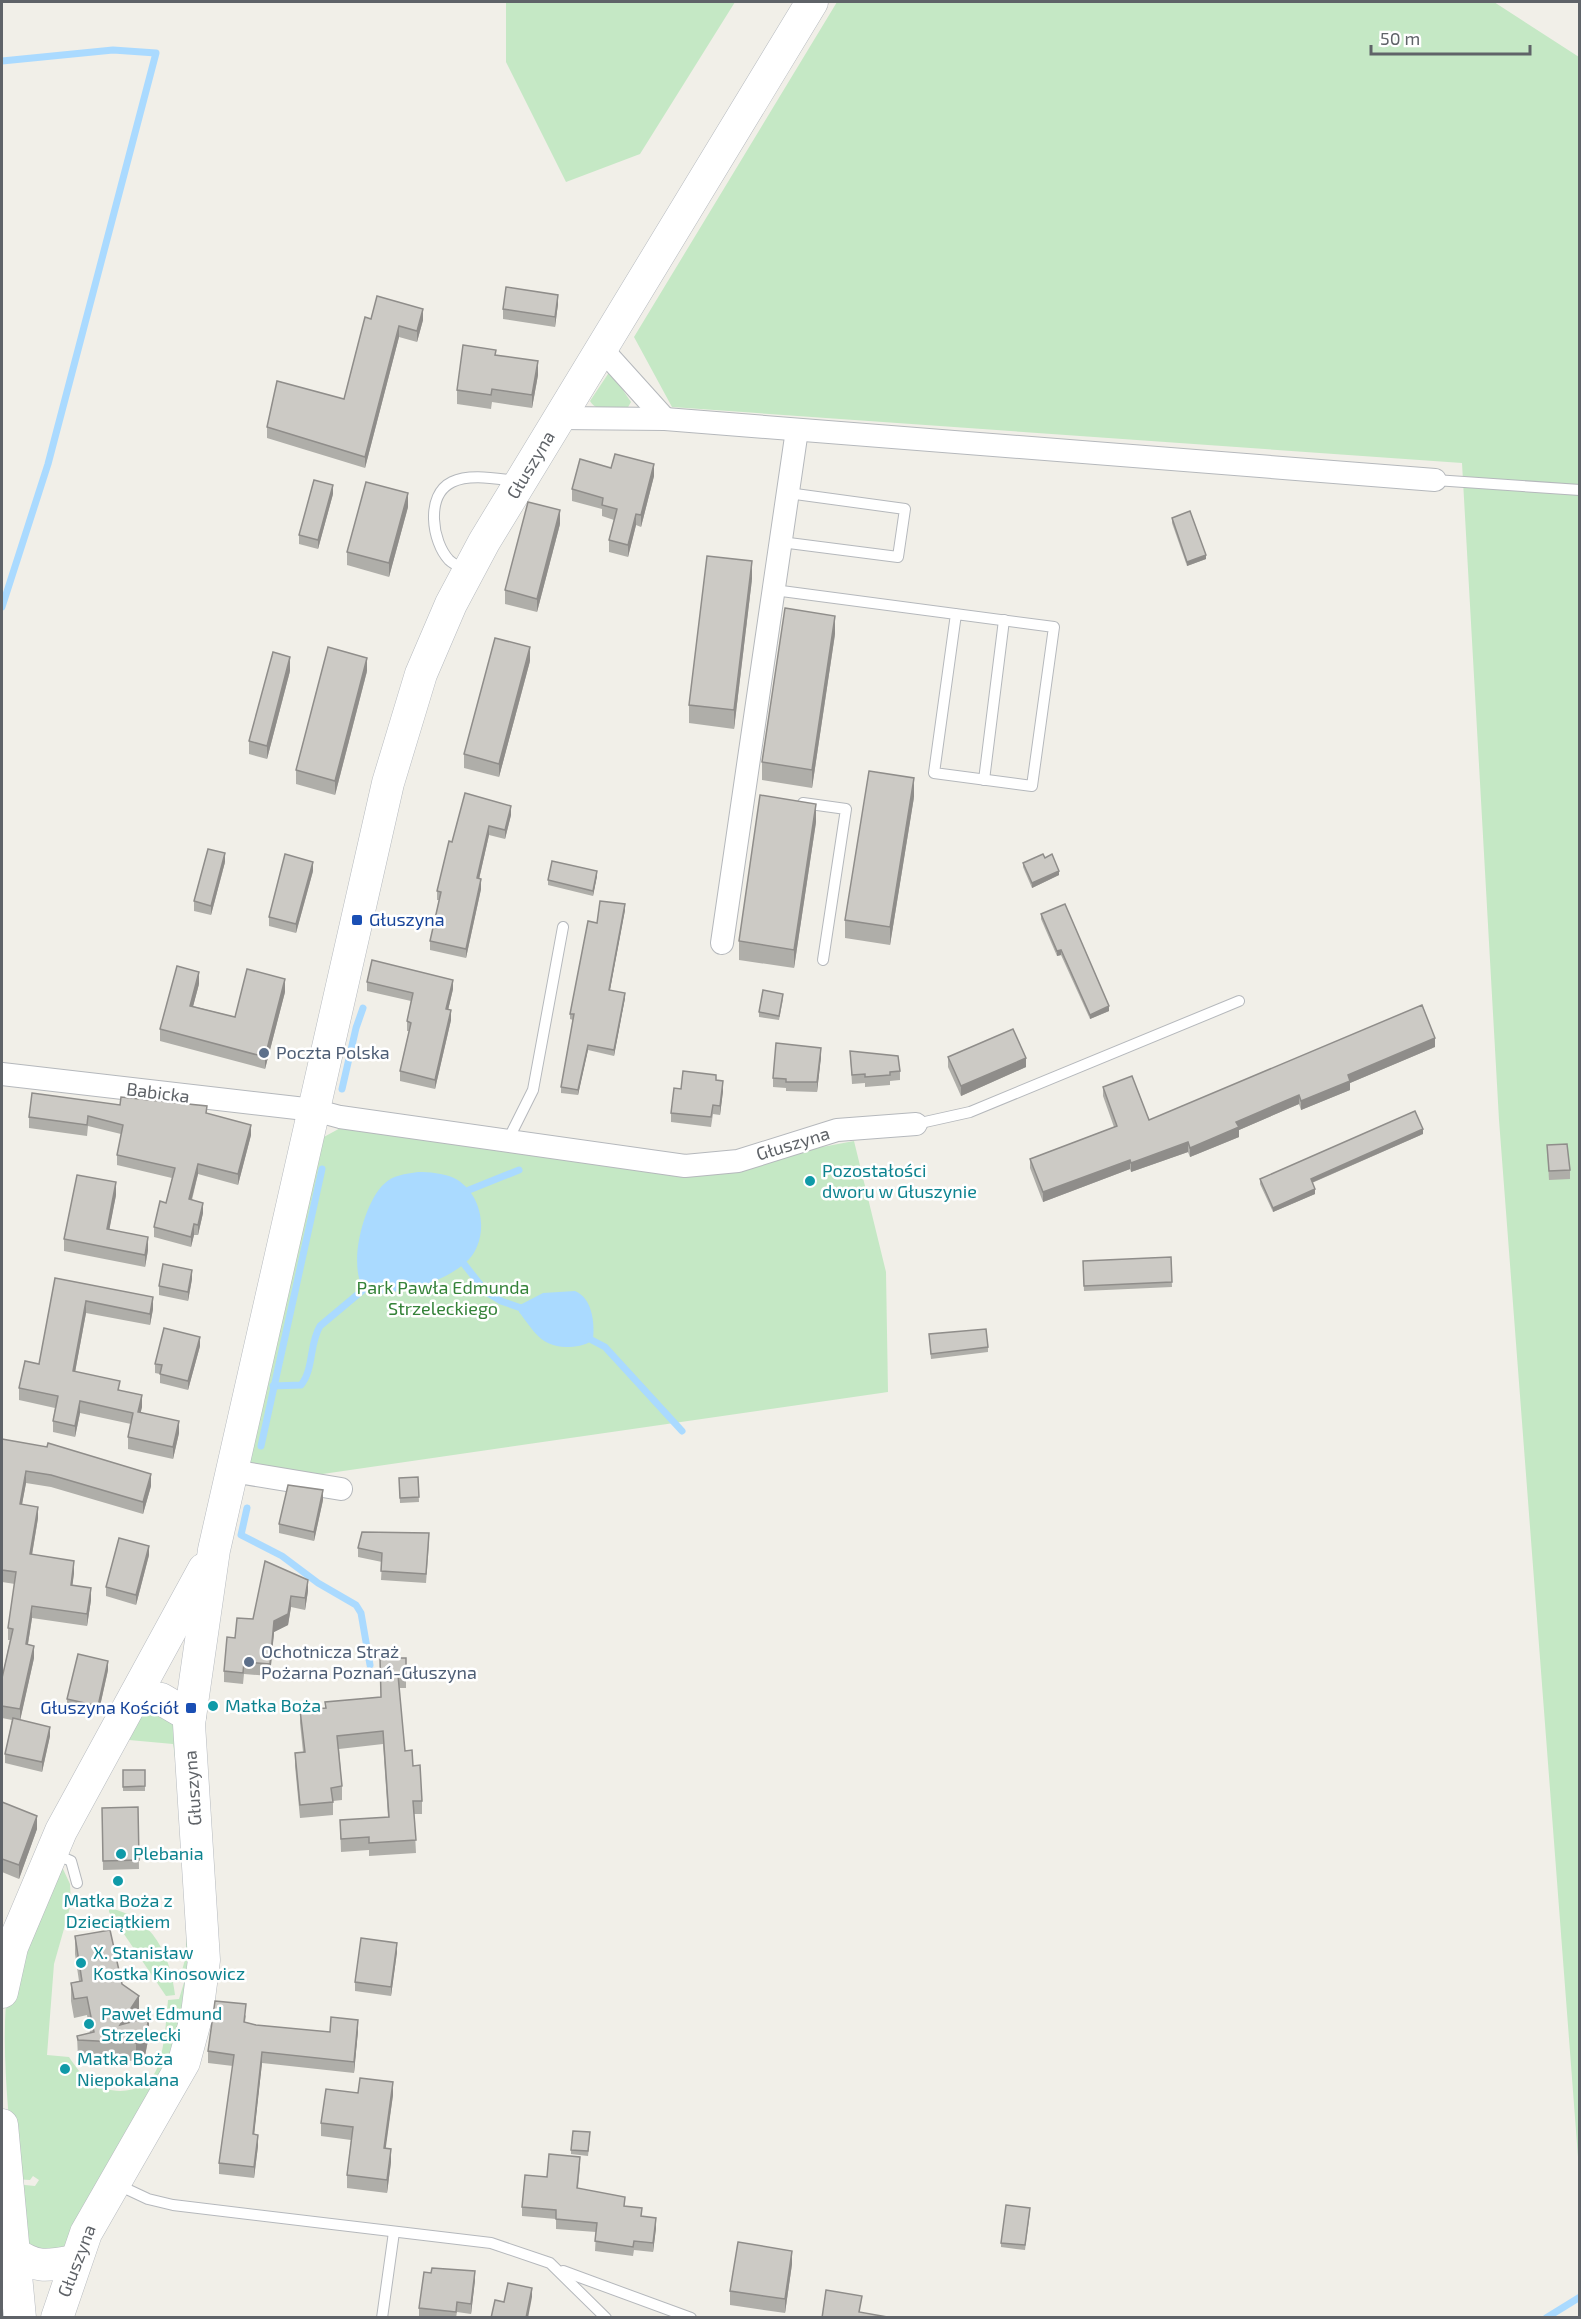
<svg xmlns="http://www.w3.org/2000/svg" width="1581" height="2319" viewBox="0 0 1581 2319" font-family="'Exo 2',sans-serif">
	<style>
		.green { fill: #c5e8c5 }
		.water { fill: #aadaff }
		.lines { fill: none; stroke-linecap: round; stroke-linejoin: round }
		.stream { stroke: #aadaff; stroke-width: 7 }
		.lane-casing { stroke: #b5b8bc; stroke-width: 12 }
		.street-casing { stroke: #b5b8bc; stroke-width: 24 }
		.secondary-casing { stroke: #b6babf; stroke-width: 33 }
		.lane { stroke: #fff; stroke-width: 10 }
		.street { stroke: #fff; stroke-width: 22 }
		.secondary { stroke: #fff; stroke-width: 32 }
		.wall { fill: #afaea9 }
		.shaded-wall { fill: #8f8d8a }
		.building { fill: #cccac5; stroke: #8f8d8a; stroke-width: 1.5 }
		.transit-dot { fill: #1a4fb4; stroke: #fff; stroke-width: 2 }
		.service-dot { fill: #5c6f8a; stroke: #fff; stroke-width: 2 }
		.culture-dot { fill: #0f9aa8; stroke: #fff; stroke-width: 2 }
		.labels { text-anchor: middle; stroke-width: 5; stroke-linejoin: round; paint-order: stroke }
		.street-label { font-size: 18px; fill: #5f6368; stroke: #fff }
		.transit-label { font-size: 18px; fill: #164399; stroke: #fff; text-anchor: start }
		.service-label { font-size: 18px; fill: #4e5e75; stroke: #fff; text-anchor: start }
		.culture-label { font-size: 18px; fill: #0d838f; stroke: #fff; text-anchor: start }
		.park-label { font-size: 18px; fill: #348238; stroke: #fff }
	</style>
	<rect width="100%" height="100%" fill="#f1efe8"/>
	<g class="green">
		<polygon points="506,2 735,2 640,154 566,182 506,62"/>
		<polygon points="837,2 1494,2 1579,57 1579,2170 1499,1120 1462,463 672,407 634,337"/>
		<path d="M610,371l21,31 -4,7c-13,0 -30,4 -37,-8z"/>
		<polygon points="344,1126 684,1173 854,1141 886,1272 888,1392 302,1477 244,1469 322,1138"/>
		<path d="M148,1709h15l6,7 4,-1 3,20h7c9,104 30,222 -8,323 -16,42 -44,81 -67,120l-5,-3c-10,22 -19,48 -32,68 -5,8 -14,13 -23,13 -36,0 -31,-49 -33,-72l20,2 4,-6 -6,-4 -3,4 -16,-1c-5,-64 -14,-133 -6,-197 7,-37 26,-73 40,-107l6,-6h9l7,15 1,20 -17,60 -7,91 22,2c6,9 13,19 22,25 22,15 57,12 67,-16 7,-21 8,-45 10,-66l11,-1 7,-23 -5,-2 5,-18v-125l-13,-87 -44,-4 -22,30 -5,13 -3,-5 34,-65 3,3z"/>
		<path d="M109,1908c44,9 61,47 66,87l-9,1 -57,-84z"/>
	</g>
	<g class="water">
		<path d="M418,1172c11,0 25,1 36,6 31,16 37,64 10,86 -26,21 -62,28 -95,31 -25,-20 -6,-92 15,-111 9,-9 21,-10 34,-12z"/>
		<path d="M575,1291c17,7 20,31 18,49 -9,6 -17,7 -27,7 -26,-1 -32,-16 -47,-35l-1,-6 25,-13z"/>
	</g>
	<g class="lines">
		<g class="stream">
			<polyline points="2,61 113,50 156,53 48,464 2,607"/>
			<polyline points="342,1089 356,1028 363,1008"/>
			<polyline points="469,1190 519,1170"/>
			<polyline points="464,1264 486,1292 501,1301 524,1309"/>
			<polyline points="586,1337 605,1347 682,1431"/>
			<path d="M273,1386l28,-1c13,-16 8,-41 19,-59l43,-36"/>
			<polyline points="261,1446 322,1169"/>
			<polyline points="247,1508 241,1535 282,1556 318,1583 356,1605 361,1613 370,1665"/>
			<polyline points="1546,2318 1580,2297"/>
		</g>
		<defs>
			<g id="lane">
				<polyline points="1435,480 1580,490"/>
				<polyline points="781,542 898,557 905,509 788,493"/>
				<path d="M466,570c-6,-3 -13,-6 -17,-10 -17,-18 -24,-65 3,-78 18,-9 46,-3 65,-1"/>
				<polyline points="774,590 1054,627 1032,786 934,773 956,614"/>
				<polyline points="984,780 1004,620"/>
				<polyline points="803,803 846,809 823,960"/>
				<polyline points="916,1124 970,1112 1239,1001"/>
				<polyline points="507,1142 533,1090 563,927"/>
				<polyline points="55,1854 71,1861 77,1883"/>
				<polyline points="116,2184 148,2199 173,2205 491,2243 550,2263 606,2318"/>
				<polyline points="563,2271 691,2318"/>
				<polyline points="382,2318 394,2232"/>
			</g>
			<g id="street">
				<polyline points="601,348 665,419"/>
				<polyline points="559,418 665,419 1435,480"/>
				<polyline points="722,943 797,430"/>
				<polyline points="2,1074 314,1110 340,1117 685,1166 738,1161 837,1130 916,1124"/>
				<polyline points="232,1471 341,1489"/>
			</g>
			<g id="secondary">
				<polyline points="135,1696 161,1699 190,1716"/>
				<polyline points="2,1992 12,1947 61,1831 204,1569"/>
				<polyline points="2,2125 20,2318"/>
				<path d="M13,2252c23,17 35,14 62,9"/>
				<polyline points="57,2318 86,2233 184,2062 197,2014 204,1960 189,1724 214,1550 388,783 421,674 451,604 484,542 812,2"/>
			</g>
		</defs>
		<use href="#lane" class="lane-casing"/>
		<use href="#street" class="street-casing"/>
		<use href="#secondary" class="secondary-casing"/>
		<use href="#lane" class="lane"/>
		<use href="#street" class="street"/>
		<use href="#secondary" class="secondary"/>
	</g>
	<g class="wall">
		<polygon points="558,304 555,327 503,319 503,309"/>
		<polygon points="371,319 423,320 417,342 399,337 365,468 267,438 267,427 344,399"/>
		<polygon points="496,355 538,375 532,408 492,402 491,409 457,404 457,390"/>
		<polygon points="611,468 654,476 641,527 636,525 628,557 609,552 609,540 614,520 602,516 602,509 572,501 572,489"/>
		<polygon points="333,494 318,549 299,544 299,535"/>
		<polygon points="408,507 389,577 347,565 347,552"/>
		<polygon points="1172,518 1206,559 1187,566 1172,523"/>
		<polygon points="560,524 537,612 505,604 505,590"/>
		<polygon points="752,579 734,729 689,723 689,705"/>
		<polygon points="835,634 812,788 762,780 762,762"/>
		<polygon points="530,661 499,777 464,768 464,754"/>
		<polygon points="290,671 267,759 249,754 249,741"/>
		<polygon points="367,671 335,795 296,784 296,770"/>
		<polygon points="914,797 890,945 845,938 845,920"/>
		<polygon points="511,815 505,839 489,835 479,879 481,889 466,958 430,950 430,941 439,900 437,900 437,891 452,842"/>
		<polygon points="816,822 794,968 739,960 739,941"/>
		<polygon points="1045,858 1059,875 1032,888 1023,867 1023,863"/>
		<polygon points="225,862 211,915 194,911 194,901"/>
		<polygon points="313,871 296,933 269,926 269,917"/>
		<polygon points="597,876 593,896 548,885 548,880"/>
		<polygon points="625,910 610,990 625,998 614,1056 588,1050 578,1095 561,1093 561,1087 573,1020 570,1019 570,1014 597,923"/>
		<polygon points="1041,914 1109,1011 1090,1019 1061,955 1057,956 1041,919"/>
		<polygon points="367,982 453,989 448,1010 451,1020 435,1089 400,1081 400,1071 409,1031 407,1031 407,1021 411,1001 367,991"/>
		<polygon points="199,984 193,1006 235,1017 285,992 265,1069 160,1041 160,1029"/>
		<polygon points="783,999 779,1020 759,1017 759,1012"/>
		<polygon points="1435,1047 1350,1083 1350,1090 1301,1110 1299,1104 1239,1130 1239,1137 1190,1157 1188,1152 1131,1172 1130,1169 1043,1202 1030,1168 1030,1159 1114,1127 1103,1096 1103,1087 1149,1120"/>
		<polygon points="850,1051 900,1071 900,1080 890,1081 890,1085 865,1087 865,1083 852,1084"/>
		<polygon points="821,1057 817,1092 786,1091 786,1088 773,1087 773,1078"/>
		<polygon points="948,1057 1026,1067 961,1096 948,1067"/>
		<polygon points="716,1080 723,1091 720,1115 713,1114 711,1127 671,1122 671,1113 681,1089"/>
		<polygon points="120,1105 207,1113 251,1135 238,1185 198,1174 192,1200 203,1213 198,1235 194,1235 191,1247 154,1237 154,1227 166,1203 172,1178 117,1165 117,1155 121,1134 88,1126 87,1136 29,1128 29,1117"/>
		<polygon points="1423,1134 1312,1183 1315,1194 1273,1212 1260,1184 1260,1179"/>
		<polygon points="1547,1145 1570,1170 1570,1179 1549,1180"/>
		<polygon points="116,1195 109,1230 148,1250 145,1267 64,1251 64,1239"/>
		<polygon points="1171,1257 1172,1287 1084,1291 1083,1261"/>
		<polygon points="55,1278 153,1309 150,1325 86,1313 75,1372 120,1390 142,1407 140,1413 179,1433 173,1459 128,1449 128,1437 131,1424 80,1413 75,1437 53,1432 53,1421 55,1408 19,1400 19,1388 39,1364"/>
		<polygon points="192,1279 188,1301 159,1295 159,1286"/>
		<polygon points="929,1334 988,1347 988,1352 931,1359"/>
		<polygon points="200,1346 188,1390 160,1383 160,1374 155,1373 155,1364"/>
		<polygon points="2,1439 47,1447 151,1486 143,1514 51,1487 26,1483 22,1504 38,1518 32,1555 74,1573 72,1586 91,1600 87,1626 32,1618 28,1644 34,1658 20,1720 50,1736 42,1772 5,1763 5,1754 12,1720 2,1718 2,1678 10,1640 8,1640 8,1628 15,1584 2,1582"/>
		<polygon points="418,1477 419,1502 400,1503 399,1478"/>
		<polygon points="323,1500 314,1541 279,1533 279,1524"/>
		<polygon points="429,1543 426,1583 381,1580 382,1562 358,1557 358,1548"/>
		<polygon points="149,1555 136,1605 106,1596 106,1587"/>
		<polygon points="265,1561 308,1591 305,1610 291,1607 288,1625 274,1632 270,1676 244,1674 243,1684 224,1682 224,1671 235,1638 253,1619"/>
		<polygon points="406,1658 406,1688 399,1688 405,1751 413,1766 422,1801 422,1814 414,1814 416,1853 369,1856 369,1850 341,1852 340,1820 388,1817 383,1744 339,1749 342,1786 342,1800 333,1801 333,1815 300,1818 295,1766 295,1753 303,1752 300,1723 300,1710 325,1708 325,1702 381,1697"/>
		<polygon points="108,1670 98,1715 67,1708 67,1699"/>
		<rect x="123" y="1770" width="22" height="21"/>
		<polygon points="2,1802 37,1829 19,1879 2,1872"/>
		<polygon points="138,1807 139,1869 103,1870 102,1808"/>
		<polygon points="75,1936 122,1984 139,2015 134,2021 149,2035 145,2056 136,2061 78,2058 77,2036 90,2033 87,2015 74,2018 71,2001 71,1983 79,1981 75,1954"/>
		<polygon points="397,1952 391,1996 355,1991 355,1982"/>
		<polygon points="246,2015 245,2022 256,2025 330,2032 358,2031 354,2073 262,2063 254,2134 258,2146 254,2178 219,2174 219,2163 233,2066 208,2063 208,2051"/>
		<polygon points="358,2093 393,2095 385,2148 391,2162 387,2193 347,2188 347,2175 351,2140 321,2136 321,2123"/>
		<polygon points="590,2137 588,2156 571,2154 571,2150"/>
		<polygon points="580,2166 578,2188 625,2206 642,2217 656,2228 653,2252 634,2250 633,2256 595,2251 596,2232 556,2229 556,2219 522,2216 522,2207 547,2177"/>
		<polygon points="1030,2212 1025,2250 1001,2247 1001,2243"/>
		<polygon points="792,2264 785,2313 730,2305 730,2291"/>
		<polygon points="475,2280 471,2314 457,2312 456,2318 419,2317 419,2308"/>
	</g>
	<g class="shaded-wall">
		<polygon points="558,295 558,304 555,327 555,317"/>
		<polygon points="423,309 423,320 417,342 417,331"/>
		<polygon points="399,326 399,337 365,468 365,457"/>
		<polygon points="538,361 538,375 532,408 532,395"/>
		<polygon points="654,464 654,476 641,527 641,515"/>
		<polygon points="333,485 333,494 318,549 318,540"/>
		<polygon points="408,493 408,507 389,577 389,563"/>
		<polygon points="560,510 560,524 537,612 537,599"/>
		<polygon points="636,514 636,525 628,557 628,545"/>
		<polygon points="1206,555 1206,559 1187,566 1187,562"/>
		<polygon points="752,561 752,579 734,729 734,710"/>
		<polygon points="835,616 835,634 812,788 812,770"/>
		<polygon points="530,647 530,661 499,777 499,764"/>
		<polygon points="290,657 290,671 267,759 267,746"/>
		<polygon points="367,658 367,671 335,795 335,781"/>
		<polygon points="914,778 914,797 890,945 890,927"/>
		<polygon points="816,804 816,822 794,968 794,950"/>
		<polygon points="511,806 511,815 505,839 505,830"/>
		<polygon points="489,826 489,835 477,888 477,878"/>
		<polygon points="225,853 225,862 211,915 211,906"/>
		<polygon points="313,862 313,871 296,933 296,924"/>
		<polygon points="597,871 597,876 593,896 593,891"/>
		<polygon points="1059,871 1059,875 1032,888 1032,883"/>
		<polygon points="481,879 481,889 466,958 466,949"/>
		<polygon points="625,904 625,910 609,995 609,990"/>
		<polygon points="1061,950 1061,955 1057,956 1057,951"/>
		<polygon points="199,972 199,984 190,1018 190,1006"/>
		<polygon points="285,979 285,992 265,1069 265,1057"/>
		<polygon points="453,980 453,989 446,1019 446,1009"/>
		<polygon points="625,993 625,998 614,1056 614,1050"/>
		<polygon points="1109,1006 1109,1011 1090,1019 1090,1015"/>
		<polygon points="451,1010 451,1020 435,1089 435,1080"/>
		<polygon points="1435,1038 1435,1047 1350,1083 1350,1090 1301,1110 1301,1101 1348,1075"/>
		<polygon points="588,1045 588,1050 578,1095 578,1090"/>
		<polygon points="821,1048 821,1057 817,1092 817,1082"/>
		<polygon points="1026,1058 1026,1067 961,1096 961,1086"/>
		<polygon points="723,1081 723,1091 720,1115 720,1106"/>
		<polygon points="1299,1095 1299,1104 1239,1130 1239,1137 1190,1157 1190,1148 1236,1122"/>
		<polygon points="251,1125 251,1135 238,1185 238,1174"/>
		<polygon points="1423,1129 1423,1134 1311,1183 1311,1179"/>
		<polygon points="1188,1142 1188,1152 1131,1172 1131,1163"/>
		<polygon points="1130,1160 1130,1169 1043,1202 1043,1192"/>
		<polygon points="198,1164 198,1174 189,1209 189,1199"/>
		<polygon points="116,1182 116,1195 107,1242 107,1229"/>
		<polygon points="1315,1189 1315,1194 1273,1212 1273,1208"/>
		<polygon points="203,1203 203,1213 198,1235 198,1225"/>
		<polygon points="194,1224 194,1235 191,1247 191,1237"/>
		<polygon points="148,1237 148,1250 145,1267 145,1255"/>
		<polygon points="192,1270 192,1279 188,1301 188,1292"/>
		<polygon points="153,1297 153,1309 150,1325 150,1314"/>
		<polygon points="86,1301 86,1313 73,1383 73,1371"/>
		<polygon points="200,1337 200,1346 188,1390 188,1381"/>
		<polygon points="142,1395 142,1407 138,1424 138,1412"/>
		<polygon points="80,1401 80,1413 75,1437 75,1426"/>
		<polygon points="179,1421 179,1433 173,1459 173,1447"/>
		<polygon points="26,1471 26,1483 20,1515 20,1504"/>
		<polygon points="151,1474 151,1486 143,1514 143,1502"/>
		<polygon points="323,1490 323,1500 314,1541 314,1532"/>
		<polygon points="38,1507 38,1518 30,1566 30,1554"/>
		<polygon points="149,1546 149,1555 136,1605 136,1595"/>
		<polygon points="74,1561 74,1573 71,1597 71,1585"/>
		<polygon points="308,1580 308,1591 305,1610 305,1598"/>
		<polygon points="91,1588 91,1600 87,1626 87,1614"/>
		<polygon points="291,1596 291,1607 288,1625 274,1632 270,1676 270,1664 274,1621"/>
		<polygon points="32,1606 32,1618 26,1656 26,1644"/>
		<polygon points="34,1646 34,1658 20,1721 20,1709"/>
		<polygon points="108,1661 108,1670 98,1715 98,1706"/>
		<polygon points="50,1727 50,1736 42,1772 42,1762"/>
		<polygon points="37,1816 37,1829 19,1879 19,1865"/>
		<polygon points="397,1943 397,1952 391,1996 391,1987"/>
		<polygon points="139,1996 139,2015 120,2043 120,2025"/>
		<polygon points="149,2017 149,2035 145,2056 136,2061 136,2043"/>
		<polygon points="358,2020 358,2031 354,2073 354,2062"/>
		<polygon points="262,2052 262,2063 253,2145 253,2134"/>
		<polygon points="393,2082 393,2095 384,2161 384,2148"/>
		<polygon points="258,2135 258,2146 254,2178 254,2167"/>
		<polygon points="391,2149 391,2162 387,2193 387,2180"/>
		<polygon points="656,2218 656,2228 653,2252 653,2243"/>
		<polygon points="792,2251 792,2264 785,2313 785,2299"/>
		<polygon points="475,2271 475,2280 471,2314 471,2304"/>
		<polygon points="532,2288 532,2297 528,2318 526,2318"/>
	</g>
	<g class="building">
		<polygon points="506,287 558,295 555,317 503,309"/>
		<polygon points="377,296 423,309 417,331 399,326 365,457 267,427 277,381 344,399 365,317 371,319"/>
		<polygon points="463,345 496,350 495,355 538,361 532,395 492,389 491,395 457,390"/>
		<polygon points="615,454 654,464 641,515 636,514 628,545 609,540 617,509 602,505 603,498 572,489 580,459 611,468"/>
		<polygon points="314,480 333,485 318,540 299,535"/>
		<polygon points="366,482 408,493 389,563 347,552"/>
		<polygon points="528,502 560,510 537,599 505,590"/>
		<polygon points="1190,511 1206,555 1187,562 1172,518"/>
		<polygon points="707,556 752,561 734,710 689,705"/>
		<polygon points="785,608 835,616 812,770 762,762"/>
		<polygon points="495,638 530,647 499,764 464,754"/>
		<polygon points="328,647 367,658 335,781 296,770"/>
		<polygon points="273,652 290,657 267,746 249,741"/>
		<polygon points="869,771 914,778 890,927 845,920"/>
		<polygon points="465,793 511,806 505,830 489,826 477,878 481,879 466,949 430,941 441,892 437,891 449,841 452,842"/>
		<polygon points="760,795 816,804 794,950 739,941"/>
		<polygon points="208,849 225,853 211,906 194,901"/>
		<polygon points="285,854 313,862 296,924 269,917"/>
		<polygon points="1043,854 1045,858 1052,854 1059,871 1032,883 1023,863"/>
		<polygon points="552,861 597,871 593,891 548,880"/>
		<polygon points="600,901 625,904 609,990 625,993 614,1050 588,1045 578,1090 561,1087 574,1014 570,1014 588,921 597,923"/>
		<polygon points="1065,904 1109,1006 1090,1015 1061,950 1057,951 1041,914"/>
		<polygon points="372,960 453,980 446,1009 451,1010 435,1080 400,1071 411,1023 407,1021 413,993 367,982"/>
		<polygon points="177,966 199,972 190,1006 235,1017 247,969 285,979 265,1057 160,1029"/>
		<polygon points="763,990 783,994 779,1016 759,1012"/>
		<polygon points="1422,1005 1435,1038 1348,1075 1350,1081 1301,1101 1299,1095 1236,1122 1239,1127 1190,1148 1188,1142 1131,1163 1130,1160 1043,1192 1030,1159 1117,1126 1103,1087 1132,1076 1149,1120"/>
		<polygon points="1013,1029 1026,1058 961,1086 948,1057"/>
		<polygon points="776,1043 821,1048 817,1082 786,1082 786,1079 773,1078"/>
		<polygon points="850,1051 898,1056 900,1071 890,1072 890,1075 865,1077 865,1074 852,1075"/>
		<polygon points="683,1071 716,1075 716,1080 723,1081 720,1106 713,1105 711,1117 671,1113 674,1088 681,1089"/>
		<polygon points="32,1093 120,1105 121,1097 207,1106 206,1113 251,1125 238,1174 198,1164 189,1199 203,1203 198,1225 194,1224 191,1237 154,1227 160,1201 166,1203 175,1168 117,1155 123,1125 88,1116 87,1125 29,1117"/>
		<polygon points="1415,1111 1423,1129 1311,1179 1315,1189 1273,1208 1260,1179"/>
		<polygon points="1567,1144 1570,1170 1549,1171 1547,1145"/>
		<polygon points="77,1175 116,1182 107,1229 148,1237 145,1255 64,1239"/>
		<polygon points="1171,1257 1172,1282 1084,1286 1083,1261"/>
		<polygon points="163,1264 192,1270 188,1292 159,1286"/>
		<polygon points="55,1278 153,1297 150,1314 86,1301 73,1371 120,1381 118,1390 142,1395 138,1412 179,1421 173,1447 128,1437 133,1413 80,1401 75,1426 53,1421 58,1396 19,1388 25,1361 39,1364"/>
		<polygon points="164,1328 200,1337 188,1381 160,1374 162,1365 155,1364"/>
		<polygon points="986,1329 988,1347 931,1354 929,1334"/>
		<polygon points="2,1439 47,1447 48,1443 151,1474 143,1502 51,1475 26,1471 20,1504 38,1507 30,1554 74,1561 71,1585 91,1588 87,1614 32,1606 26,1644 34,1646 20,1709 2,1706 2,1678 13,1629 8,1628 16,1572 2,1570"/>
		<polygon points="418,1477 419,1497 400,1498 399,1478"/>
		<polygon points="288,1485 323,1490 314,1532 279,1524"/>
		<polygon points="362,1532 429,1533 426,1574 381,1571 382,1553 358,1548"/>
		<polygon points="119,1538 149,1546 136,1595 106,1587"/>
		<polygon points="265,1561 308,1580 305,1598 291,1596 288,1614 274,1621 270,1664 244,1662 243,1673 224,1671 227,1637 235,1638 237,1618 253,1619"/>
		<polygon points="78,1654 108,1661 98,1706 67,1699"/>
		<polygon points="380,1658 406,1658 406,1675 398,1675 405,1751 412,1750 413,1766 420,1765 422,1801 413,1801 416,1840 369,1843 369,1837 341,1839 340,1820 389,1817 383,1731 337,1736 342,1786 331,1788 333,1802 300,1805 295,1753 305,1752 300,1710 326,1708 325,1702 381,1697"/>
		<polygon points="13,1718 50,1727 42,1762 5,1754"/>
		<polygon points="123,1770 145,1770 145,1786 123,1787"/>
		<polygon points="2,1802 37,1816 19,1865 2,1859"/>
		<polygon points="138,1807 139,1860 103,1861 102,1808"/>
		<polygon points="110,1930 122,1984 139,1996 120,2025 149,2017 145,2038 136,2043 78,2040 77,2036 94,2032 87,1997 74,1999 71,1983 82,1981 75,1936"/>
		<polygon points="361,1938 397,1943 391,1987 355,1982"/>
		<polygon points="215,2001 246,2004 244,2022 256,2025 330,2032 331,2017 358,2020 354,2062 262,2052 253,2134 258,2135 254,2167 219,2163 234,2055 208,2051"/>
		<polygon points="360,2078 393,2082 384,2148 391,2149 387,2180 347,2175 353,2127 321,2123 326,2089 358,2093"/>
		<polygon points="573,2131 590,2132 588,2151 571,2150"/>
		<polygon points="549,2154 580,2157 577,2188 625,2197 624,2206 642,2208 641,2216 656,2218 653,2243 634,2241 633,2247 595,2241 597,2223 556,2219 556,2210 522,2207 525,2175 547,2177"/>
		<polygon points="1006,2205 1030,2208 1025,2245 1001,2243"/>
		<polygon points="738,2242 792,2251 785,2299 730,2291"/>
		<polygon points="432,2268 475,2271 471,2304 457,2302 456,2312 419,2308 424,2272 431,2273"/>
		<polygon points="508,2283 532,2288 526,2318 491,2318 495,2300 504,2302"/>
		<polygon points="826,2290 862,2296 859,2312 893,2318 822,2318"/>
	</g>
	<g class="transit-dot">
		<rect x="351" y="914" width="12" height="12" rx="3"/>
		<rect x="185" y="1702" width="12" height="12" rx="3"/>
	</g>
	<g class="service-dot">
		<circle cx="264" cy="1053" r="6"/>
		<circle cx="249" cy="1662" r="6"/>
	</g>
	<g class="culture-dot">
		<circle cx="810" cy="1181" r="6"/>
		<circle cx="213" cy="1706" r="6"/>
		<circle cx="121" cy="1854" r="6"/>
		<circle cx="118" cy="1881" r="6"/>
		<circle cx="81" cy="1963" r="6"/>
		<circle cx="89" cy="2024" r="6"/>
		<circle cx="65" cy="2069" r="6"/>
	</g>
	<g class="labels">
		<g class="street-label">
			<text transform="translate(531 465) rotate(-59)" y="6">Głuszyna</text>
			<text transform="translate(158 1093) rotate(7)" y="6">Babicka</text>
			<text transform="translate(793 1144) rotate(-17)" y="6">Głuszyna</text>
			<text transform="translate(193 1788) rotate(-94)" y="6">Głuszyna</text>
			<text transform="translate(77 2261) rotate(-69)" y="6">Głuszyna</text>
		</g>
		<g class="transit-label">
			<text x="369" y="926">Głuszyna</text>
			<text x="179" y="1714" text-anchor="end">Głuszyna Kościół</text>
		</g>
		<g class="service-label">
			<text x="276" y="1059">Poczta Polska</text>
			<text x="261" y="1658">Ochotnicza Straż<tspan x="261" dy="21">Pożarna Poznań-Głuszyna</tspan></text>
		</g>
		<g class="culture-label">
			<text x="822" y="1177">Pozostałości<tspan x="822" dy="21">dworu w Głuszynie</tspan></text>
			<text x="225" y="1712">Matka Boża</text>
			<text x="133" y="1860">Plebania</text>
			<text x="118" y="1907" text-anchor="middle">Matka Boża z<tspan x="118" dy="21">Dzieciątkiem</tspan></text>
			<text x="93" y="1959">X. Stanisław<tspan x="93" dy="21">Kostka Kinosowicz</tspan></text>
			<text x="101" y="2020">Paweł Edmund<tspan x="101" dy="21">Strzelecki</tspan></text>
			<text x="77" y="2065">Matka Boża<tspan x="77" dy="21">Niepokalana</tspan></text>
		</g>
		<g class="park-label">
			<text x="443" y="1294">Park Pawła Edmunda<tspan x="443" dy="21">Strzeleckiego</tspan></text>
		</g>
	</g>
	<rect width="1581" height="2319" fill="none" stroke="#5f6368" stroke-width="6"/>
	<path d="M1371 45v9h159v-9" fill="none" stroke="#5f6368" stroke-width="3"/>
	<text x="1380" y="45" font-size="18" fill="#5f6368" stroke="#ffffff" stroke-width="4.5" paint-order="stroke">50 m</text>
</svg>
